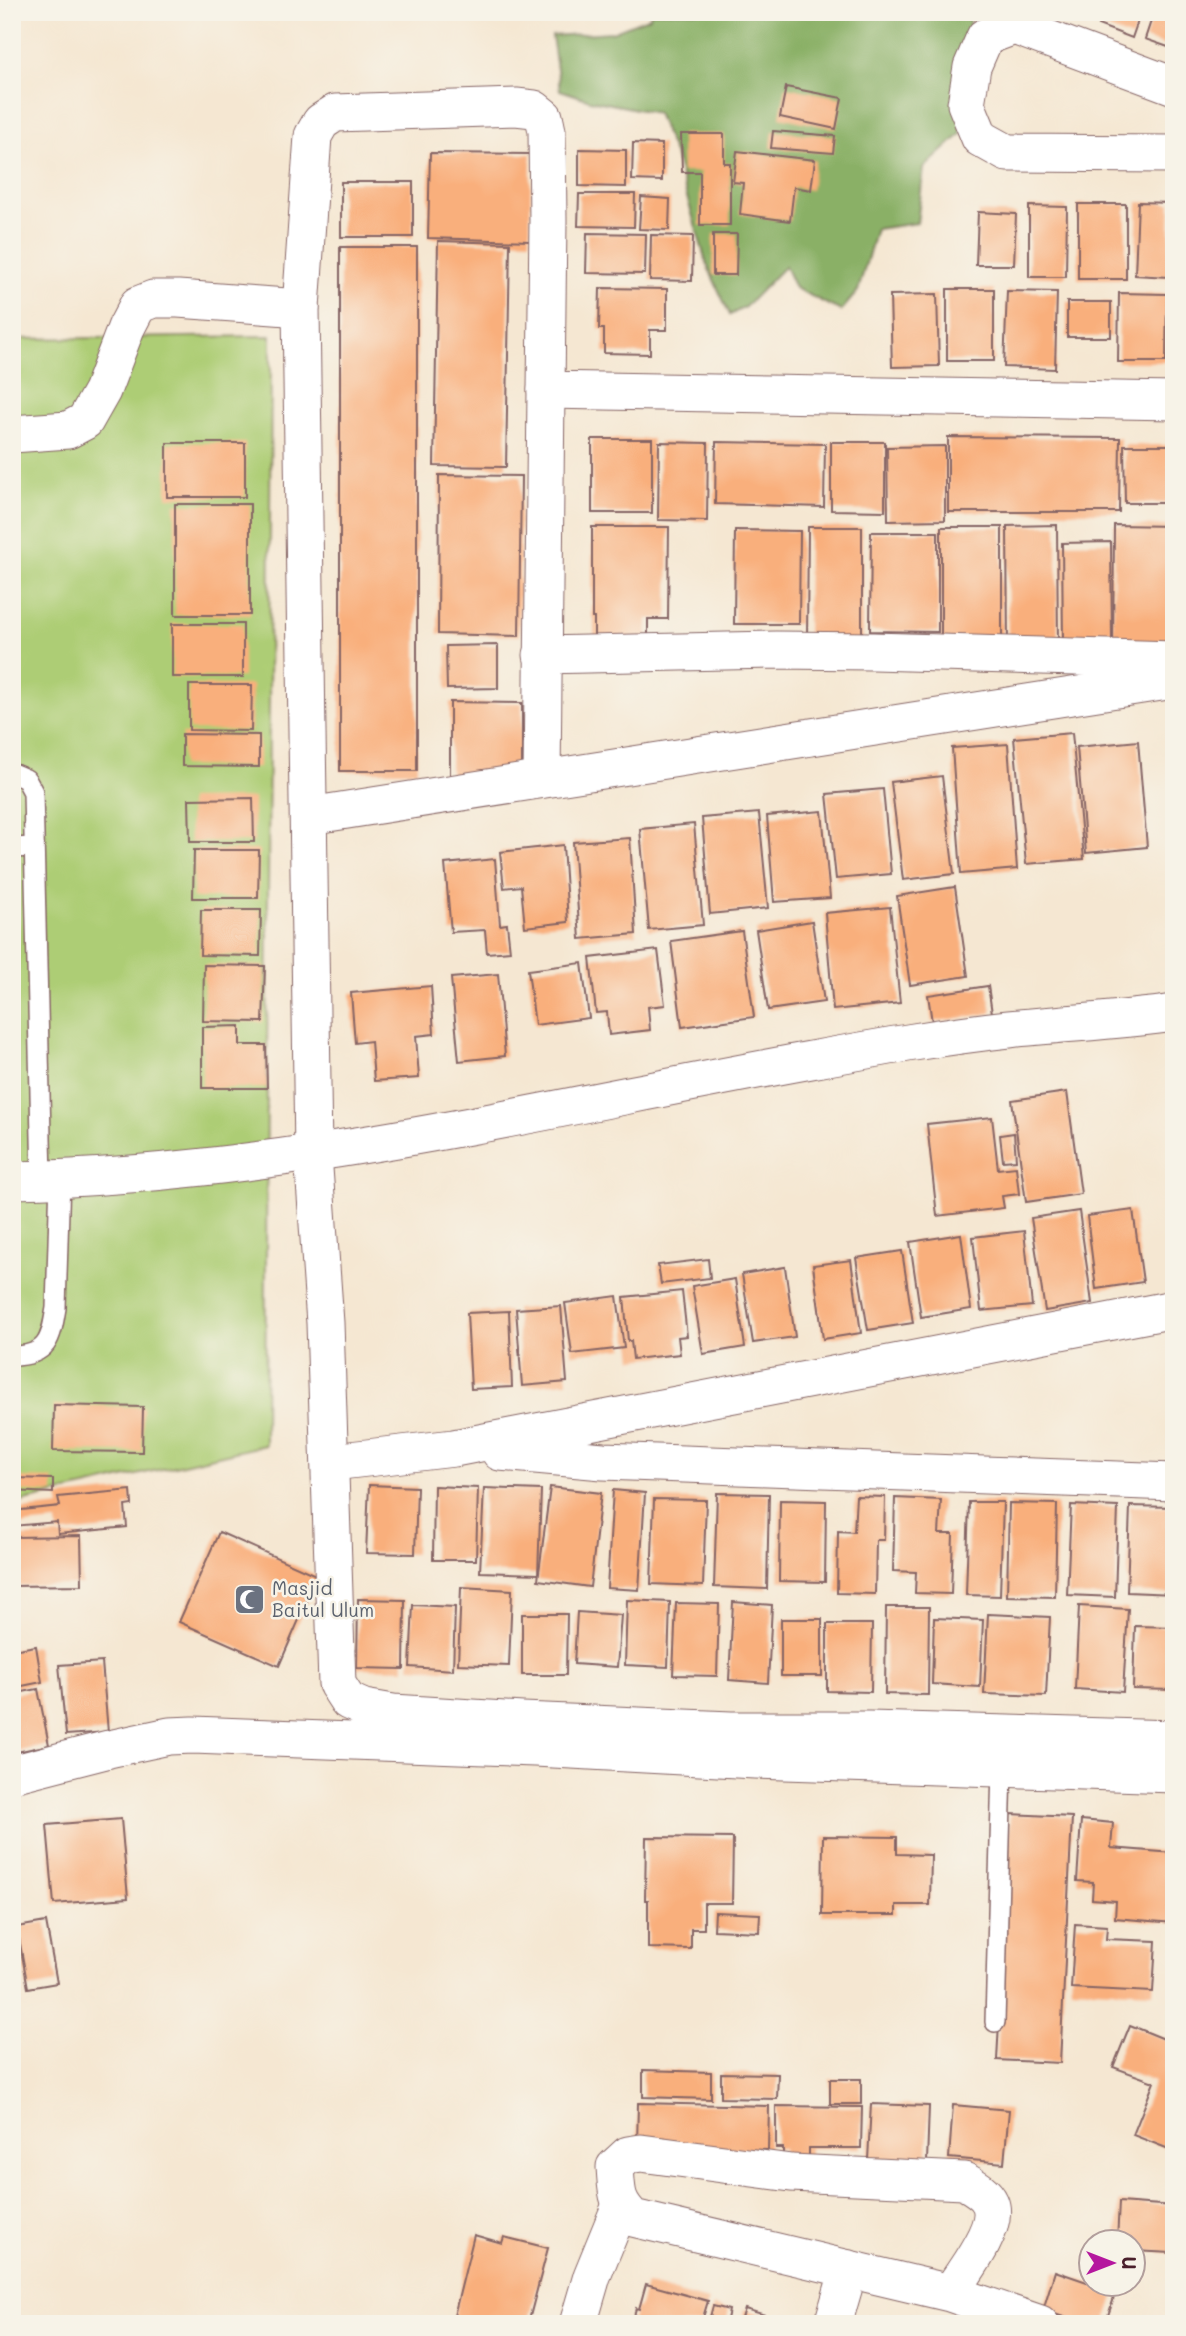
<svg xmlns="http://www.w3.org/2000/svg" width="1186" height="2336" viewBox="0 0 1186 2336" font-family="Mali,sans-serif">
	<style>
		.green { fill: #adcd74; stroke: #7c7650; stroke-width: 2 }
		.forest { fill: #8ab066; stroke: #6a6848; stroke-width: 2 }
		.building { fill: #f9af7c }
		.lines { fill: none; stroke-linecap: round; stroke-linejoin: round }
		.service-casing { stroke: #866565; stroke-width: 22 }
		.minor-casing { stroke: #866565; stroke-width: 39 }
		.service { stroke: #fff; stroke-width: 19 }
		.minor { stroke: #fff; stroke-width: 37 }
		.labels { text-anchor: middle; stroke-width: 5; stroke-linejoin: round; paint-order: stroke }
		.worship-label { font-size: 19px; fill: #5b616d; stroke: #f7f3e8; text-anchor: start }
	</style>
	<rect width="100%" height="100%" fill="#f7f3e8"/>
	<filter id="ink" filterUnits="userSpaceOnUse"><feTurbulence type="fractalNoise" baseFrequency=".0143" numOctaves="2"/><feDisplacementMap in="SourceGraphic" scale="14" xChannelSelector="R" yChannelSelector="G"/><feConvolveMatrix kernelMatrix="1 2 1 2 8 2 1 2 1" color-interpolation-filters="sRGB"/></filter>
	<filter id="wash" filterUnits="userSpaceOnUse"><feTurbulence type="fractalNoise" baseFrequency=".00686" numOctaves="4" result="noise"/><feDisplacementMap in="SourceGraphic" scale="28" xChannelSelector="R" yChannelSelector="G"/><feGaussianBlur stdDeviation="1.57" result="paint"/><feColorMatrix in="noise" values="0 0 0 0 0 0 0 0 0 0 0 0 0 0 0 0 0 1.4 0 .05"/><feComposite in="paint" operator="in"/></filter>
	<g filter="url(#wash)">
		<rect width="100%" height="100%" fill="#f5e7d2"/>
		<polygon class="green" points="271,336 265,1445 12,1504 12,339"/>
		<polygon class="forest" points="651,12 966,12 976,44 961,134 924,168 917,223 876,229 858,291 841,311 795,288 785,266 745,307 730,315 707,265 675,156 657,113 590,100 560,90 552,36 612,32 650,17"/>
		<g id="blocks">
			<g class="building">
				<polygon points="1103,12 1141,12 1132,38 1098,25"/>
				<polygon points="1154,12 1174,12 1174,49 1145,39"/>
				<polygon points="786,87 842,98 836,129 780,117"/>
				<polygon points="773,131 835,136 833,153 771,148"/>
				<polygon points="681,134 724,134 724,163 730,163 730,225 700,225 700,172 682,172"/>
				<polygon points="633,143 662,144 662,181 632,180"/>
				<polygon points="579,149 626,150 626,187 579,186"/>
				<polygon points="737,151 815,160 811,190 794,187 790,221 740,214 743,183 733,182"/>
				<polygon points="430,153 531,154 530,241 428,238"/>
				<rect x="341" y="182" width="72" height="55"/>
				<polygon points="579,194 635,194 634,227 578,226"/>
				<polygon points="641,197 670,199 669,230 639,229"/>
				<polygon points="1138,202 1171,203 1169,277 1135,275"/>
				<rect x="1078" y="204" width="48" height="75"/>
				<polygon points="1029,206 1067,207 1066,277 1029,277"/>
				<polygon points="978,212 1016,214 1014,265 976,265"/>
				<polygon points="587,233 646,234 645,274 586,273"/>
				<polygon points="713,234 737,234 736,275 713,275"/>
				<polygon points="651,235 693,236 692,281 650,280"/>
				<polygon points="438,241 510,243 506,467 434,466"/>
				<rect x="340" y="247" width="77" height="524"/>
				<polygon points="600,288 667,289 667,330 650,330 650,354 604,353 604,329 599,329"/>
				<rect x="947" y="289" width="47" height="72"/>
				<polygon points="1007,291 1057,292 1055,369 1004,367"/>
				<polygon points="1119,293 1167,294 1166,362 1118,362"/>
				<polygon points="937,294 939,366 892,367 890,295"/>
				<rect x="1067" y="302" width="44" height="35"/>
				<polygon points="948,437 1120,438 1119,512 948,512"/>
				<rect x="592" y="439" width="60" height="74"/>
				<polygon points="659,442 708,443 707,521 658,520"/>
				<polygon points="716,442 825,444 824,507 715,504"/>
				<polygon points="831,442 885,442 885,511 831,510"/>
				<rect x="167" y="443" width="78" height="54"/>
				<polygon points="1124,445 1174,445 1174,503 1125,503"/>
				<polygon points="945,446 945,520 888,521 887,447"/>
				<polygon points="439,475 521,476 519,636 438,634"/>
				<rect x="175" y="504" width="75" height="111"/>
				<polygon points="1057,525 1058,647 1008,648 1007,526"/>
				<polygon points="1114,525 1174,526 1174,655 1113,655"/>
				<polygon points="592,527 669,527 668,619 648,619 648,643 594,643 594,618 592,618"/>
				<polygon points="808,527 862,527 862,641 807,641"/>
				<rect x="941" y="527" width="61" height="124"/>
				<polygon points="735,530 800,531 799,624 734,624"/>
				<polygon points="871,532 938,532 938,632 870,631"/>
				<polygon points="1111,542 1112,643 1063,644 1062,543"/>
				<rect x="172" y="624" width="71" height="53"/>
				<polygon points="498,645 498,688 447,689 446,646"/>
				<polygon points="189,685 252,685 251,731 189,730"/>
				<polygon points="450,702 522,703 522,776 450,776"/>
				<polygon points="1072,733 1084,859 1026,864 1014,738"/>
				<polygon points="182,734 259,735 259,767 182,766"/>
				<polygon points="1138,741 1147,847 1086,853 1077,747"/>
				<polygon points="1008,744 1017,869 961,874 952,748"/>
				<polygon points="942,776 954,874 903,880 891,782"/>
				<polygon points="883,789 891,874 836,879 827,794"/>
				<polygon points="253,798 254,842 190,842 189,799"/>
				<polygon points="822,811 830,898 774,902 767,816"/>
				<polygon points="759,813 768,908 710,914 702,818"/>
				<polygon points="694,824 703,925 649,930 640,829"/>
				<polygon points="630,838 636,934 580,939 573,842"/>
				<polygon points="563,845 568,922 525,927 521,886 504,888 500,852"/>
				<polygon points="194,850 259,850 258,898 193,898"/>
				<polygon points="495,859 500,925 507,924 510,951 487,953 485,930 451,932 445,864"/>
				<polygon points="955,887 968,976 910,985 897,896"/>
				<polygon points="890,907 900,1003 833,1010 825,913"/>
				<polygon points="201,910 261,910 260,956 200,955"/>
				<polygon points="812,921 824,1002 768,1010 756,930"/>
				<polygon points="742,931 754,1017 682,1027 671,941"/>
				<polygon points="658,950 665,1005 648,1007 650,1030 609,1035 607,1012 596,1013 590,958"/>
				<polygon points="582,963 589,1018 535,1025 528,970"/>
				<polygon points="204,965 265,966 263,1022 203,1021"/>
				<polygon points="498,974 505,1056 459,1061 451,978"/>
				<polygon points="431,986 434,1034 416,1036 419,1078 374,1081 371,1041 355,1043 351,993"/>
				<polygon points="988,986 992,1013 932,1022 928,995"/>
				<polygon points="240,1026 240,1045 266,1045 267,1088 202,1088 202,1027"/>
				<polygon points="1067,1092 1081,1194 1026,1202 1012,1100"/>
				<polygon points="992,1117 998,1169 1016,1167 1019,1194 1002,1196 1004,1208 937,1216 927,1124"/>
				<polygon points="1014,1133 1016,1160 1003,1161 1000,1135"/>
				<polygon points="1133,1210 1143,1282 1096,1289 1087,1216"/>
				<polygon points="1079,1211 1092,1303 1045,1311 1031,1218"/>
				<polygon points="1024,1231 1032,1306 981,1311 973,1237"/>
				<polygon points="961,1234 971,1309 921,1317 910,1242"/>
				<polygon points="902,1251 913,1323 868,1330 856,1258"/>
				<polygon points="708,1259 710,1278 661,1284 658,1265"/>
				<polygon points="851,1260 861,1333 823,1339 813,1265"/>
				<polygon points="785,1267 795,1337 753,1343 742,1274"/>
				<polygon points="735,1279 745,1347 703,1354 692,1286"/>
				<polygon points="682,1291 687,1336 678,1337 680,1354 633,1359 631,1341 628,1341 624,1297"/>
				<polygon points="617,1296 624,1348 572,1354 565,1303"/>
				<polygon points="561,1306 567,1382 522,1386 516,1309"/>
				<polygon points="509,1311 512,1387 471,1389 467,1313"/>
				<polygon points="54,1405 143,1407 142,1452 53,1451"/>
				<polygon points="12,1478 53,1479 53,1493 12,1491"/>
				<polygon points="369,1485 417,1487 415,1554 366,1553"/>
				<polygon points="434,1486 478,1488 476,1560 433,1560"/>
				<polygon points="550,1487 601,1493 590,1587 538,1580"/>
				<polygon points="484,1488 541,1490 538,1574 480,1572"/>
				<polygon points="131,1490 132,1505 125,1506 127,1527 58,1534 57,1522 12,1526 12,1511 60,1506 58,1497"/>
				<polygon points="613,1490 645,1493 639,1590 607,1588"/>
				<polygon points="717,1493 769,1494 767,1589 714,1587"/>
				<polygon points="856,1496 885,1497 884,1540 876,1540 875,1594 837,1593 838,1531 854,1532"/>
				<polygon points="895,1498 941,1500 939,1534 953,1534 951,1594 915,1593 916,1572 893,1571"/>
				<polygon points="654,1499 706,1500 703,1586 651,1584"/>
				<polygon points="780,1500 826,1501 825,1582 779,1581"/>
				<polygon points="969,1502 1003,1502 1000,1596 966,1595"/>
				<polygon points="1009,1503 1057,1504 1055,1597 1007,1596"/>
				<polygon points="1071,1505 1118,1507 1115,1597 1067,1595"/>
				<polygon points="1130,1506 1174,1507 1174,1594 1127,1592"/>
				<polygon points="219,1532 318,1576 279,1666 179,1622"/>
				<polygon points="81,1536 82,1585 12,1586 12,1537"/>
				<polygon points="461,1587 512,1590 509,1666 458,1664"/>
				<polygon points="358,1599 405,1600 404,1669 357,1668"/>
				<polygon points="627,1600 670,1602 668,1667 625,1665"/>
				<polygon points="733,1602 772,1605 768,1683 729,1680"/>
				<polygon points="676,1603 719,1604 717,1676 673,1675"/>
				<polygon points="413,1605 455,1607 453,1670 410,1667"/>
				<polygon points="1079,1606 1128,1609 1123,1692 1075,1689"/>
				<polygon points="886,1607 929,1607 928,1695 885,1694"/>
				<polygon points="577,1612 621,1615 617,1667 574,1664"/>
				<polygon points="522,1614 567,1614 566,1675 522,1675"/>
				<polygon points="988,1614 1050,1617 1046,1696 984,1694"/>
				<polygon points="934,1618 983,1620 980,1687 932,1684"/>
				<rect x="781" y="1619" width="41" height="57"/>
				<polygon points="827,1624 872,1624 871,1692 827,1691"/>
				<polygon points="1135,1626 1174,1627 1174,1690 1133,1689"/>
				<polygon points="36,1646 42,1682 12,1688 12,1650"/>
				<polygon points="102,1662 108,1732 66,1735 59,1665"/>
				<polygon points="38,1689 49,1745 12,1753 12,1694"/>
				<polygon points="1010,1814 1072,1817 1060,2063 997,2060"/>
				<polygon points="121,1819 128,1898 54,1904 47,1825"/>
				<polygon points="1081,1820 1113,1823 1111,1848 1174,1853 1174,1923 1115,1918 1116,1901 1092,1899 1093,1882 1077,1881"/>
				<polygon points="823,1836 897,1837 897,1854 931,1855 930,1905 896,1905 896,1915 822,1915"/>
				<polygon points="646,1837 733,1838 732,1903 704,1903 704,1929 691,1929 691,1949 648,1948 648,1900 645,1900"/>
				<polygon points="715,1912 760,1914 759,1932 714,1930"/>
				<polygon points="46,1922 57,1983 28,1988 17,1927"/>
				<polygon points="1075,1924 1107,1926 1106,1939 1156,1941 1153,1992 1071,1988"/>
				<polygon points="12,1954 21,1995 12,1996"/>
				<polygon points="1130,2025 1174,2043 1174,2151 1133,2135 1154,2082 1113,2067"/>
				<polygon points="643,2070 711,2072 711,2099 643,2097"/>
				<polygon points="721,2073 778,2074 777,2099 721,2098"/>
				<rect x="830" y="2079" width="31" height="25"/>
				<polygon points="638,2103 769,2106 768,2150 637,2146"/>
				<polygon points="871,2104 929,2106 927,2162 868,2160"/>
				<polygon points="953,2105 1009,2110 1004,2163 949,2158"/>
				<polygon points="776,2106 862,2107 861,2148 809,2148 809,2168 783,2167 783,2148 776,2148"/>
				<polygon points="1119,2202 1174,2206 1172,2253 1134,2251 1134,2242 1117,2242"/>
				<polygon points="474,2235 502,2243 504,2237 548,2248 528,2324 452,2324"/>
				<polygon points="1055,2271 1116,2292 1105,2324 1084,2324 1043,2310"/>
				<polygon points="646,2284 708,2301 701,2324 632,2324 636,2308 639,2309"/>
				<polygon points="713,2306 729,2310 726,2324 708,2324"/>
				<polygon points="745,2309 792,2323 792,2324 740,2324"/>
			</g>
		</g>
	</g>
	<g filter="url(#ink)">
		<use href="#blocks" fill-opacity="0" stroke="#866565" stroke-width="2"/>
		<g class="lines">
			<defs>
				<g id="service">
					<polyline points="12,773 26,779 33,792 42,1180"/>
					<polyline points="12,848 34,847"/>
					<path d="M12,1356c36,0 39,-17 44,-48l4,-130"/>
					<polyline points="995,2022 1002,1769"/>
				</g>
				<g id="minor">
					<polyline points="1174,86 1014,26 985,37 972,67 966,104 980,138 1007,153 1174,154"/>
					<polyline points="1174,401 546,390 548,221 547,131 544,117 534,109 516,107 335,113 321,122 313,136 301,308 313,1154 325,1323 337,1684 348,1701 364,1708 393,1713 522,1721 731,1730 869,1730 1174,1739"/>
					<polyline points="12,434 68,430 85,421 102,391 126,328 138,305 153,299 178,299 301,308"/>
					<polyline points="542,655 776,650 873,651 1174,660"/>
					<polyline points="542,779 546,390"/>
					<polyline points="309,816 1174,680"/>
					<path d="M12,1180c271,-5 534,-72 799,-120 66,-12 132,-24 198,-31 55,-6 110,-8 165,-16"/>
					<polyline points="500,1452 603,1461 1174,1482"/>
					<polyline points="332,1462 454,1448 1174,1309"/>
					<polyline points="12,1774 109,1749 169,1736 193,1735 535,1748 755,1760 1174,1774"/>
					<path d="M950,2293c13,-19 50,-67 40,-90 -5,-11 -17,-17 -26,-22l-173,-8 -150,-20 -13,2 -13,12c2,25 0,33 18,51l317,75 90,31"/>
					<polyline points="578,2324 592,2276 621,2205"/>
					<polyline points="833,2324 849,2269"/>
				</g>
			</defs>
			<use href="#service" class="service-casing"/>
			<use href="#minor" class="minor-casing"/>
			<use href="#service" class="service"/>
			<use href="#minor" class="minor"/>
		</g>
	</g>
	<defs>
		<symbol id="mosque-square" viewBox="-11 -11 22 22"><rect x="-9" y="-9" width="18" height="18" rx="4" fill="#6b7280" stroke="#f7f3e8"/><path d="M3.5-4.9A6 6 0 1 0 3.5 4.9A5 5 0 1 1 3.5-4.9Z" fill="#fff"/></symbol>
	</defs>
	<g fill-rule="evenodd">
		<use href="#mosque-square" x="232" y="1582" width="35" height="35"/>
	</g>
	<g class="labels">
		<g class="worship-label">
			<text x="272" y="1595">Masjid<tspan x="272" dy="22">Baitul Ulum</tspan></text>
		</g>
	</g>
	<rect width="1186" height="2336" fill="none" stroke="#f7f3e8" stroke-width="42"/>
	<g transform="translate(1112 2263) rotate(90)"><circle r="33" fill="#f7f3e8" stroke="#b29e9c" stroke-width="2"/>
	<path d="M0-5L12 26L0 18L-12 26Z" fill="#b5179e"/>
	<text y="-10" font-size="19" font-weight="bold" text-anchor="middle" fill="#4a1f2b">U</text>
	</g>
</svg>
